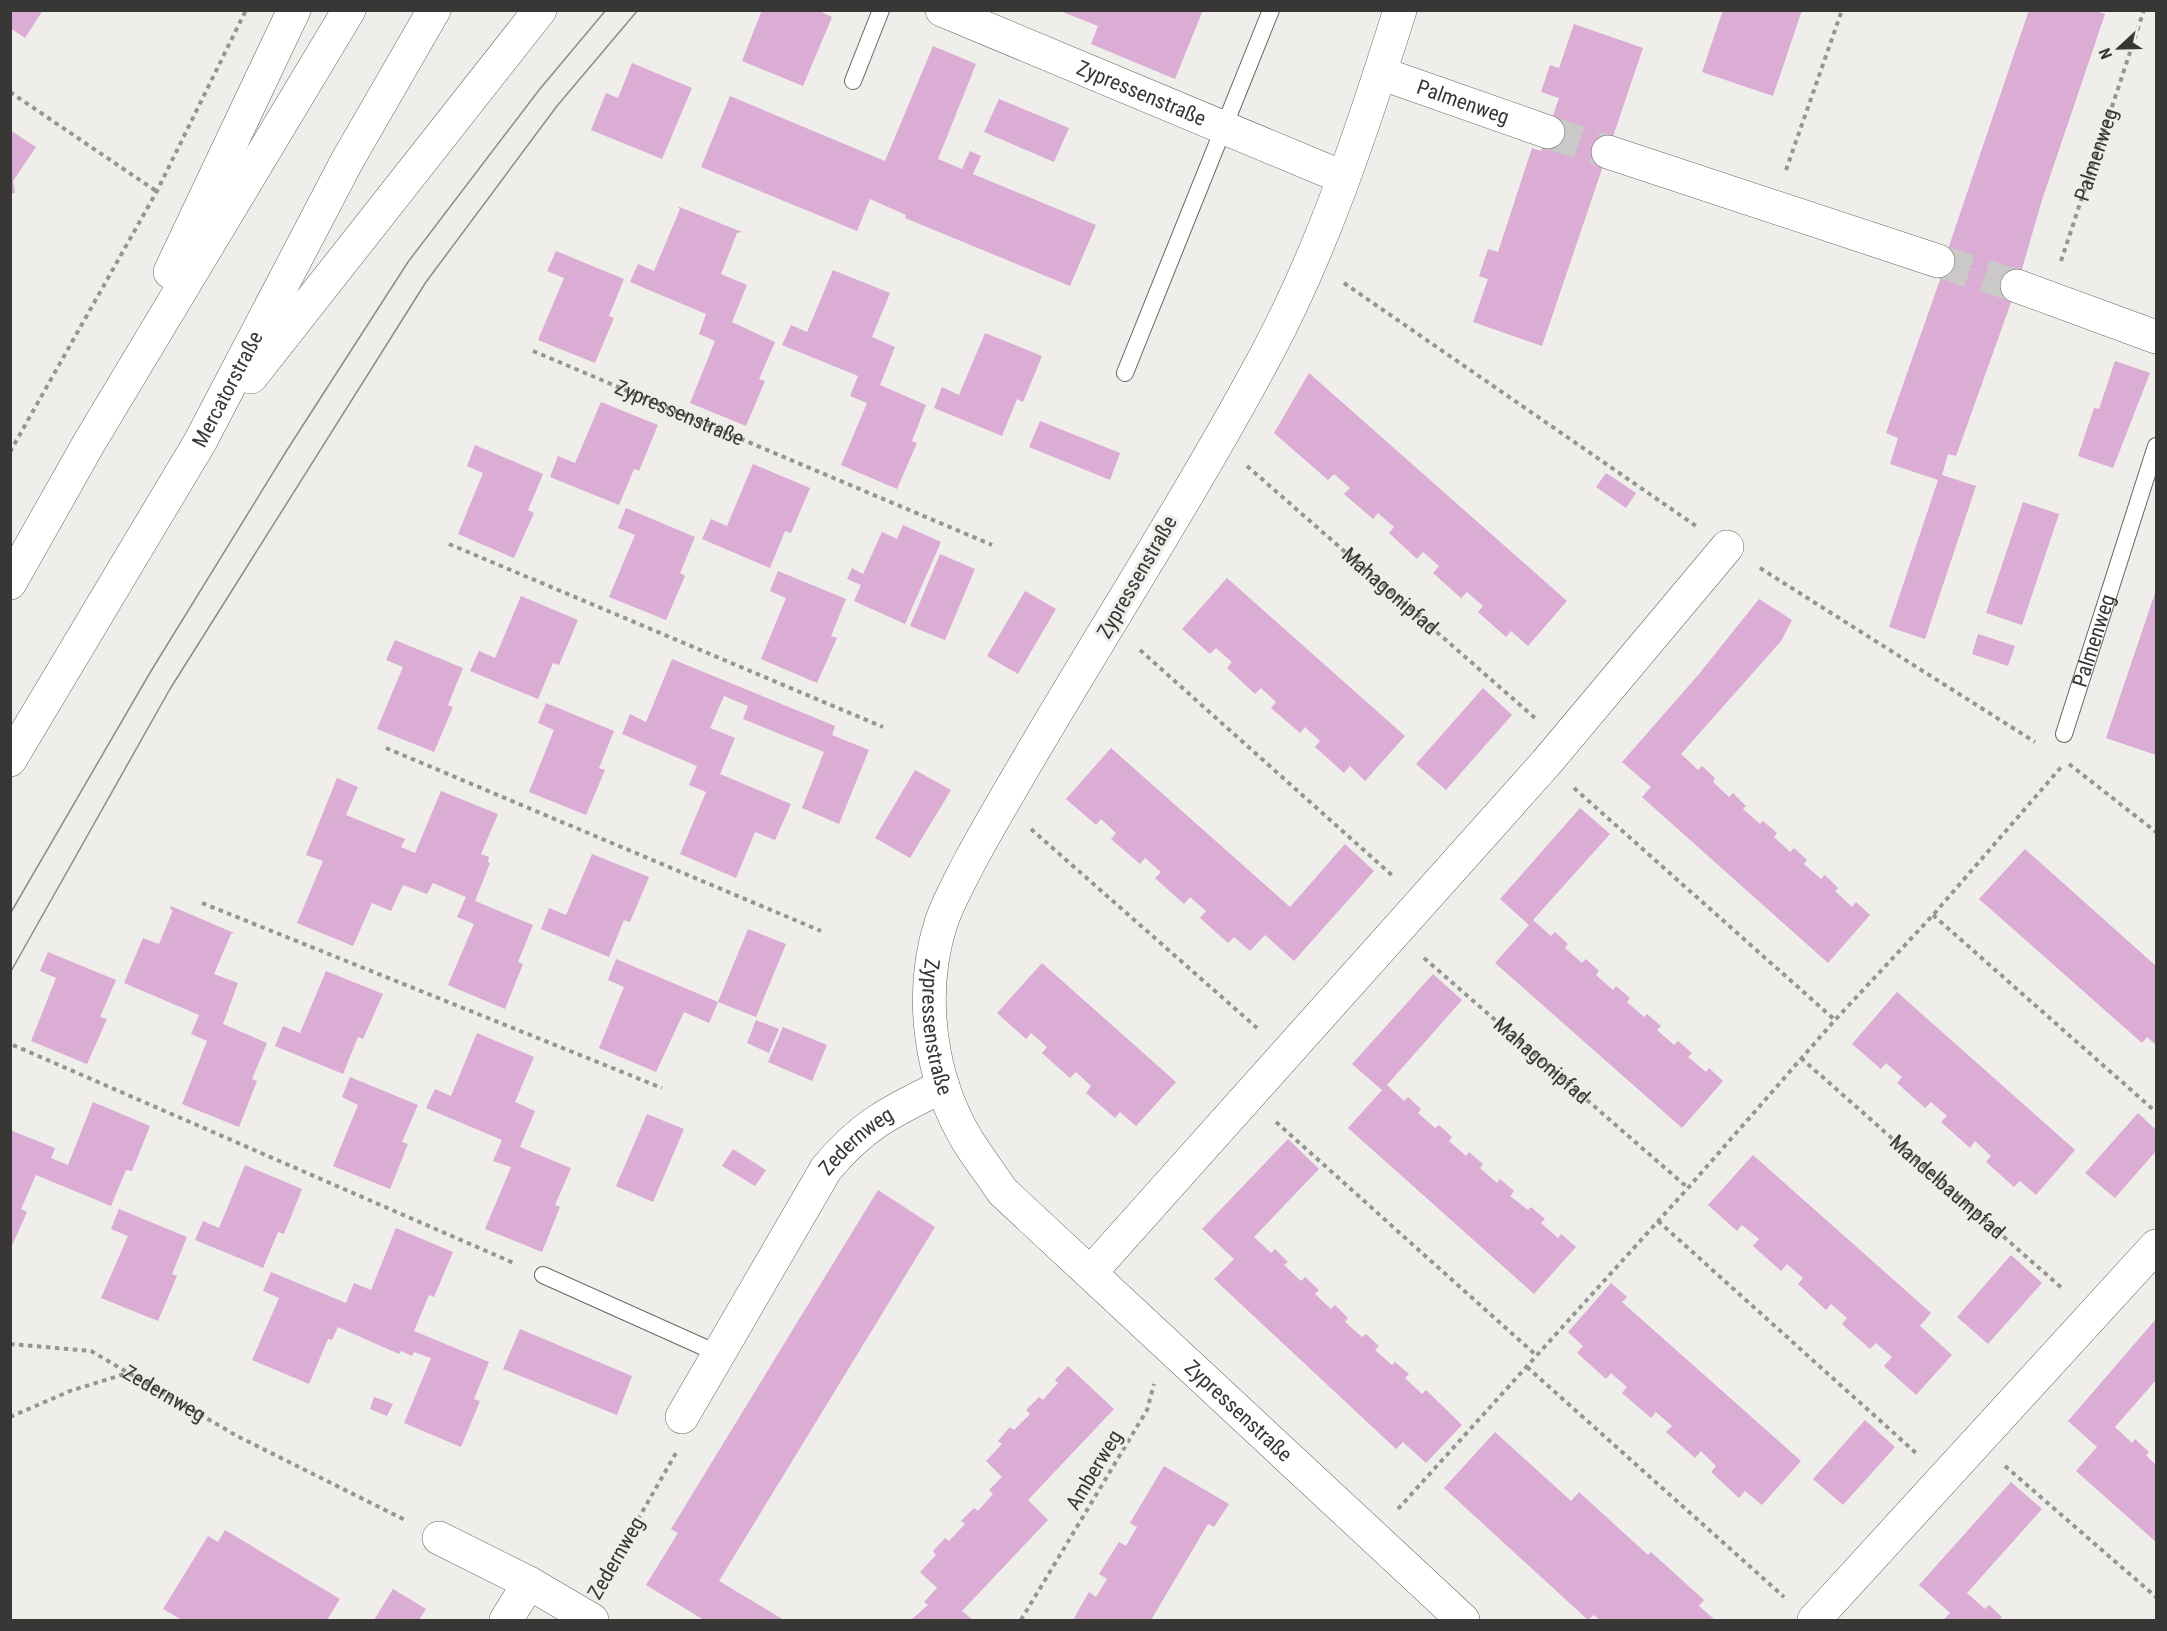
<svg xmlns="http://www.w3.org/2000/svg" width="2167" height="1631" viewBox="0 0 2167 1631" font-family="'Roboto Condensed',sans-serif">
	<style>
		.building { fill: #dbacd4 }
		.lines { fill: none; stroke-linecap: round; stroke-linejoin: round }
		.street-tunnel { stroke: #cac9c7; stroke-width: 33; stroke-dasharray: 33 16; stroke-linecap: butt }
		.lane-casing { stroke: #666663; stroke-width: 18 }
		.street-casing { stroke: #666663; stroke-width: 34 }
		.secondary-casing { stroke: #666663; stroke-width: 34 }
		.path { stroke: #969593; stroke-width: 4; stroke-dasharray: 4.5 4.5; stroke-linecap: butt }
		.lane { stroke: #fff; stroke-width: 16 }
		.street { stroke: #fff; stroke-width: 33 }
		.secondary { stroke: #fff; stroke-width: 33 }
		.tram { stroke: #8d8c8a; stroke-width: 1.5 }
		.labels { text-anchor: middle; stroke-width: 6; stroke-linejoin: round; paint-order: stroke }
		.street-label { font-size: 21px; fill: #383736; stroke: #efeeeb }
	</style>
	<rect width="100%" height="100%" fill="#efeeeb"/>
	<g class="building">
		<polygon points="10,10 43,10 25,38 10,28"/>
		<polygon points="762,10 817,10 832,17 803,86 742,61"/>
		<polygon points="1203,10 1175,79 1091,44 1098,26 1060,11"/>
		<polygon points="1723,10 1802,10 1773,96 1702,72"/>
		<polygon points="2029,10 2094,10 2105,14 2042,200 2017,286 1956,456 1948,454 1942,475 1976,486 1925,639 1889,627 1938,480 1890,464 1898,438 1886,433 1947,260 1980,272 1945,258"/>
		<polygon points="1574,24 1643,48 1542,346 1473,322 1488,279 1479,276 1488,249 1498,252 1532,148 1541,151 1559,98 1541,92 1550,65 1559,68"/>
		<polygon points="933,46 976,64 938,159 962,169 970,151 981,156 973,174 1096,225 1070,286 905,218 906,215 870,199 857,231 701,167 730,96 885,161"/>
		<polygon points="632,63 692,88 662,159 591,130 606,93 618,98"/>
		<polygon points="999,99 1069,128 1054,162 984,132"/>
		<polygon points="10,130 36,147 13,181 15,193 10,194"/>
		<polygon points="677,206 742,232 737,233 721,274 747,285 732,322 775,342 759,379 765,381 746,426 690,403 715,341 699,334 706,314 630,282 638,264 654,271 680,209"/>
		<polygon points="556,251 624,279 609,316 614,318 595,363 538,340 564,278 547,271"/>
		<polygon points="833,270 890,293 872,337 895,347 880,385 926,405 912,441 917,443 897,489 841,465 867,403 850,396 858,376 782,345 791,325 807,332"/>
		<polygon points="985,333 1042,356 1023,402 1017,399 1002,436 934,408 942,387 959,395"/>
		<polygon points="2115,361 2150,373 2113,468 2078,456 2094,408 2099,409"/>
		<polygon points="1309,373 1567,601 1528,646 1511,631 1506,637 1478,612 1483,606 1467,592 1461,598 1433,573 1439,566 1423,552 1417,559 1389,533 1394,527 1378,513 1373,519 1344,494 1350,488 1334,474 1328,480 1274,433"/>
		<polygon points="601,402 658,425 639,471 634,469 619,505 550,477 558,456 575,463"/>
		<polygon points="1040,421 1120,453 1110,480 1029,447"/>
		<polygon points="475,445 543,474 528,510 534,513 514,558 458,534 483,473 467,466"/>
		<polygon points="753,464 810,488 791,533 785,531 770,568 702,539 711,519 727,526"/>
		<polygon points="1606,473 1636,493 1626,508 1596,487"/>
		<polygon points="2023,502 2059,514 2022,625 1986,613"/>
		<polygon points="626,508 695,537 680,573 685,576 666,620 609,597 635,535 618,528"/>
		<polygon points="903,525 941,542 905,624 854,601 861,585 847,579 852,568 863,574 882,532 897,539"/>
		<polygon points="940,554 975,569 945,640 910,626"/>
		<polygon points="778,571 846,599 831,636 837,638 817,683 761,659 786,598 770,591"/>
		<polygon points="1227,578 1405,736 1365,781 1350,766 1344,773 1315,747 1320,741 1305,727 1300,733 1271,708 1276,702 1261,688 1255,694 1227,668 1232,662 1216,648 1210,654 1182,629"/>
		<polygon points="2156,590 2156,755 2106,738"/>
		<polygon points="1025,591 1056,609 1018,674 987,656"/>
		<polygon points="521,596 578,620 559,665 553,663 538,699 470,671 479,651 495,658"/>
		<polygon points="1759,599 1792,620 1781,641 1681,754 1698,770 1702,766 1715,778 1713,782 1729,797 1733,793 1746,806 1743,809 1760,824 1763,821 1777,833 1774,837 1790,852 1794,848 1807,860 1804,864 1821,879 1825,875 1838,888 1835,891 1852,907 1856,902 1870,915 1828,963 1642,797 1651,787 1622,762 1699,674"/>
		<polygon points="1978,634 2015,646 2008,666 1972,654"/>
		<polygon points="395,640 463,668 448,705 453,707 434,752 377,729 403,667 386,660"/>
		<polygon points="672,659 835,726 832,735 869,750 839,824 802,808 824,752 743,719 748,706 724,696 710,728 735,738 720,774 791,804 775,840 755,832 736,878 680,854 706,792 689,785 697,766 622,734 630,714 646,722"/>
		<polygon points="1483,688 1512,715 1446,790 1416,764"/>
		<polygon points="546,703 614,731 599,768 605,770 586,815 529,792 554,730 538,723"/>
		<polygon points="1111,748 1290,907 1345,844 1374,871 1294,961 1265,935 1250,951 1234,937 1228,943 1200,918 1206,911 1190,897 1184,904 1155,878 1161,872 1145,858 1140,864 1111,839 1116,833 1101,819 1096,825 1066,799"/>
		<polygon points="915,770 951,790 910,858 875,838"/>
		<polygon points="337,778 358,787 346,815 405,839 401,847 415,853 441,791 498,814 481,854 489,857 488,862 490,863 475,901 533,925 518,962 523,964 505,1009 448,985 474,924 457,917 466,897 433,883 427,894 403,885 391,911 372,903 353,946 297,923 323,861 306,855"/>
		<polygon points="1580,808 1610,834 1533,920 1551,936 1555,932 1568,944 1565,948 1582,963 1586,959 1599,971 1596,975 1613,990 1616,986 1630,998 1627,1002 1644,1017 1647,1014 1661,1026 1657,1030 1674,1045 1678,1041 1692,1053 1688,1057 1706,1072 1709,1068 1723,1081 1682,1128 1495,963 1529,925 1500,899"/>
		<polygon points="2025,849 2156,966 2156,1045 2147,1037 2142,1043 1979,899"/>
		<polygon points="592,854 649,877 630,922 624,920 609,957 541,929 549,908 566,915"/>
		<polygon points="171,906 234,933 231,934 214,974 238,983 223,1024 267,1043 252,1079 257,1081 239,1127 182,1104 207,1041 191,1034 199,1015 124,983 143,938 159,944 173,910 170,909"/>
		<polygon points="748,929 786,944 756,1017 718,1002"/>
		<polygon points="48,952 116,980 100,1017 107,1019 87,1064 31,1041 56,978 40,971"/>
		<polygon points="616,959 718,1002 709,1023 684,1012 656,1072 599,1048 624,987 608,980"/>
		<polygon points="1042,963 1176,1082 1136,1126 1120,1112 1115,1118 1086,1093 1091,1086 1076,1072 1070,1078 1042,1053 1047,1047 1031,1033 1026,1039 997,1013"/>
		<polygon points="326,971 383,994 363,1039 358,1037 343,1074 275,1046 283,1026 300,1033"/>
		<polygon points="1433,974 1462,1000 1387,1085 1404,1101 1408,1097 1421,1109 1418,1113 1435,1128 1439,1125 1452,1137 1449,1141 1466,1156 1469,1152 1483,1164 1480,1168 1497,1183 1500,1179 1514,1191 1510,1196 1528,1210 1531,1207 1545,1219 1541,1223 1558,1238 1561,1234 1576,1247 1534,1294 1348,1128 1382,1090 1352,1064"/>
		<polygon points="1897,992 2075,1150 2036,1195 2020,1181 2014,1187 1986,1162 1991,1156 1975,1141 1970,1148 1941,1122 1947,1116 1931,1102 1925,1108 1897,1083 1902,1077 1886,1063 1881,1069 1852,1044"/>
		<polygon points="756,1020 779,1029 769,1053 747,1043"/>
		<polygon points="783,1027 827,1045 812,1081 768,1062"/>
		<polygon points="477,1033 534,1057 515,1102 535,1111 520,1147 571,1168 555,1205 560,1207 542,1252 485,1229 511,1167 493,1161 502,1140 426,1108 435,1089 451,1096"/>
		<polygon points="350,1077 418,1105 402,1142 408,1144 390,1189 333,1166 358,1105 342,1097"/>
		<polygon points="93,1102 150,1126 132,1171 126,1170 111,1206 36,1175 21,1209 27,1212 10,1250 10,1130 55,1148 51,1158 68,1165"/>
		<polygon points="2138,1113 2156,1130 2156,1151 2115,1198 2085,1173"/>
		<polygon points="647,1114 684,1129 653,1202 616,1186"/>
		<polygon points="1288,1139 1319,1169 1254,1237 1271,1253 1275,1249 1288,1262 1284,1265 1301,1281 1305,1277 1319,1290 1315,1294 1331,1309 1335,1305 1348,1318 1345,1322 1362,1337 1366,1334 1379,1346 1375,1350 1392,1365 1395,1362 1409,1374 1405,1378 1422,1394 1426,1390 1462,1425 1426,1463 1403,1442 1396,1449 1214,1279 1234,1259 1202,1229"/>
		<polygon points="733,1149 766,1170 755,1186 722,1166"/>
		<polygon points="1753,1155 1931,1313 1920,1326 1952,1355 1916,1395 1884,1366 1892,1357 1876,1343 1870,1349 1842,1324 1847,1318 1831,1304 1826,1310 1798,1284 1803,1278 1787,1264 1781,1271 1753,1246 1759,1239 1742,1225 1737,1231 1708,1205"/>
		<polygon points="245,1165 302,1189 284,1234 278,1232 263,1268 195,1240 203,1221 219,1228"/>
		<polygon points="878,1190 935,1227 719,1581 784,1620 704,1620 646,1585 678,1533 671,1529"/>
		<polygon points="119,1209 187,1237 172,1274 177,1276 158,1321 101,1298 128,1236 111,1229"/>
		<polygon points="396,1228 453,1252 434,1297 429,1295 414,1331 489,1362 474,1399 480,1401 461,1447 404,1423 431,1358 414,1352 412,1356 401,1351 399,1354 338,1327 332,1340 328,1339 309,1384 252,1360 279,1298 263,1291 271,1272 346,1303 354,1283 371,1290"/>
		<polygon points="2011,1255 2042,1283 1988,1344 1957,1317"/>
		<polygon points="1611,1283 1627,1297 1622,1302 1801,1461 1762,1505 1745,1491 1739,1498 1711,1472 1716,1466 1701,1451 1695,1458 1666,1432 1672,1426 1656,1412 1651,1418 1622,1393 1627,1387 1611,1373 1606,1379 1577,1353 1583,1346 1568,1332"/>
		<polygon points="2156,1319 2156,1380 2115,1427 2132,1443 2135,1439 2149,1452 2146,1455 2156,1465 2156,1542 2076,1471 2097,1447 2068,1421"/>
		<polygon points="520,1329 632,1376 617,1415 503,1369"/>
		<polygon points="1068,1366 1114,1409 1028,1500 1048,1520 962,1611 973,1620 911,1620 928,1605 924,1602 937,1588 920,1572 936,1555 933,1551 945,1538 949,1541 965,1524 961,1521 974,1508 978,1511 993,1494 989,1490 1002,1477 986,1461 1002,1444 998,1441 1010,1427 1014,1430 1030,1414 1026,1410 1039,1397 1043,1400 1058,1383 1055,1380"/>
		<polygon points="374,1397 393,1404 387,1416 370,1409"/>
		<polygon points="1865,1420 1895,1447 1843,1505 1813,1479"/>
		<polygon points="1495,1432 1571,1501 1579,1492 1648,1555 1651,1552 1704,1600 1699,1606 1715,1620 1600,1620 1594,1615 1588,1620 1444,1488"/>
		<polygon points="1164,1466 1229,1504 1214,1527 1208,1524 1151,1620 1073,1620 1089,1592 1096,1597 1107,1579 1099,1574 1119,1542 1126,1546 1137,1527 1130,1523"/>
		<polygon points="2011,1482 2042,1509 1967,1593 1985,1609 1989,1605 2002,1617 1999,1620 1943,1620 1950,1613 1919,1585"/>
		<polygon points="225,1530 340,1599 327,1620 182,1620 163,1609 208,1536 218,1542"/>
		<polygon points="393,1589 426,1609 419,1620 374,1620"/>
	</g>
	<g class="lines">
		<g class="street-tunnel">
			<polyline points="1548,132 1608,152"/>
			<polyline points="1938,261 2017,286"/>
		</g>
		<defs>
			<g id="lane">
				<polyline points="853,81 881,10"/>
				<polyline points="1125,373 1271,10"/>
				<path id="s7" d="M2064,734l92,-288"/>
				<polyline points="543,1275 719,1354"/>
			</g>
			<g id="street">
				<path id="s8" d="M942,10l400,167"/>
				<path id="s9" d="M1400,10c-36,115 -77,239 -134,345 -92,172 -202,335 -296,506 -10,20 -22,41 -29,62 -23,72 -11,157 28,220 11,17 23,33 34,49l460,428"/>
				<path id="s10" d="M1380,73l168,59"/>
				<polyline points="1608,152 1938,261"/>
				<polyline points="2017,286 2156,337"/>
				<polyline points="1091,1272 1546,763 1727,547"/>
				<path id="s11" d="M682,1417l144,-248c37,-45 66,-58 117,-83"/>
				<polyline points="439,1538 529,1583 592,1620"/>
				<polyline points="506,1620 529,1583"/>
				<polyline points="1814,1620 2156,1246"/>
			</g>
			<g id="secondary">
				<polyline points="170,272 294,10"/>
				<polyline points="251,377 540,10"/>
				<polyline points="10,583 89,443 349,10"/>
				<path id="s12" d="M10,760l190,-318 147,-281 87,-151"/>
			</g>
		</defs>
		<use href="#lane" class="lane-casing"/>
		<use href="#street" class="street-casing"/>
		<use href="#secondary" class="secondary-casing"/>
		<g class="path">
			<polyline points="10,92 156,191"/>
			<polyline points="1786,170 1842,10"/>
			<path id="s1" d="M2061,261l83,-251"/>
			<polyline points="1344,283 1696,526"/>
			<path id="s2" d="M533,351l459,194"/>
			<polyline points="10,452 157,191 246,10"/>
			<path id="s3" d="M1247,466l288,252"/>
			<polyline points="449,544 883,727"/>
			<polyline points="1760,568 2035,742"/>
			<polyline points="1140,650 1394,877"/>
			<polyline points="386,748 821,931"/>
			<polyline points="2069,764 2156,832"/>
			<polyline points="1574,788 1835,1020"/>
			<polyline points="1031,829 1257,1028"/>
			<polyline points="202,903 662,1088"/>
			<polyline points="1933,915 2156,1112"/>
			<path id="s4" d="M1424,958l264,230"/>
			<polyline points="13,1045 516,1264"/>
			<path id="s5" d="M1801,1058l263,232"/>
			<polyline points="1276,1122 1537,1356"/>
			<polyline points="1658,1221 1916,1453"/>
			<path id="s6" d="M10,1344l81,7 146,85 170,85"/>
			<polyline points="1527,1367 1784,1597"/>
			<polyline points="10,1417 70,1391 128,1373"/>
			<polyline points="2005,1466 2156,1597"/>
			<polyline points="1398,1509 1688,1188 1835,1020 1933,915 2063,765"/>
			<polyline points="602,1582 676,1453"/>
			<polyline points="1021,1620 1147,1410 1154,1384"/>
		</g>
		<use href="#lane" class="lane"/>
		<use href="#street" class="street"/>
		<use href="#secondary" class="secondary"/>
		<g class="tram">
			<polyline points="10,914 151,671 287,450 408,262 539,90 606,10"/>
			<polyline points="10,973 170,689 426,282 557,106 638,10"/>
		</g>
	</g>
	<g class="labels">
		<g class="street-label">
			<text dy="7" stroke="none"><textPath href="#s8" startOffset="216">Zypressenstraße</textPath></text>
			<text dy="7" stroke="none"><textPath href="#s10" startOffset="88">Palmenweg</textPath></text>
			<text dy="7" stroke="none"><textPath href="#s1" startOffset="112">Palmenweg</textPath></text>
			<text dy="7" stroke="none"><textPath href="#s12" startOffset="430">Mercatorstraße</textPath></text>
			<text dy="7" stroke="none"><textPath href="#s2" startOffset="159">Zypressenstraße</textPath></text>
			<text transform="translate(1137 577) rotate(-60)" y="7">Zypressenstraße</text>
			<text dy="7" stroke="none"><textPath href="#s3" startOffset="190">Mahagonipfad</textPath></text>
			<text dy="7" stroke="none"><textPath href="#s7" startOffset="98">Palmenweg</textPath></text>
			<text dy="7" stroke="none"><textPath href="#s9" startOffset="1131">Zypressenstraße</textPath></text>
			<text dy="7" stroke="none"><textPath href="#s4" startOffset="156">Mahagonipfad</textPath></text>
			<text dy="7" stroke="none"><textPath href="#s11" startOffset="328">Zedernweg</textPath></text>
			<text dy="7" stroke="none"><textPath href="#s5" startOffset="195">Mandelbaumpfad</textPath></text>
			<text dy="7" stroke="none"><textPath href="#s6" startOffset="166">Zedernweg</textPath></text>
			<text dy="7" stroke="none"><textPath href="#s9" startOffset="1635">Zypressenstraße</textPath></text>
			<text transform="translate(1094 1470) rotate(-59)" y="7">Amberweg</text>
			<text transform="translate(616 1558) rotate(-60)" y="7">Zedernweg</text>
		</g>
	</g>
	<rect width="2167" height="1631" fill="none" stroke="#383736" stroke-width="24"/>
	<g transform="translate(2119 48) rotate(248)" stroke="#efeeeb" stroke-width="4.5" paint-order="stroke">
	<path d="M0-4.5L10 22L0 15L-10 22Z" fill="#383736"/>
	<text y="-9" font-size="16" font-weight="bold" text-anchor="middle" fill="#383736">N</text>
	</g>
</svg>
